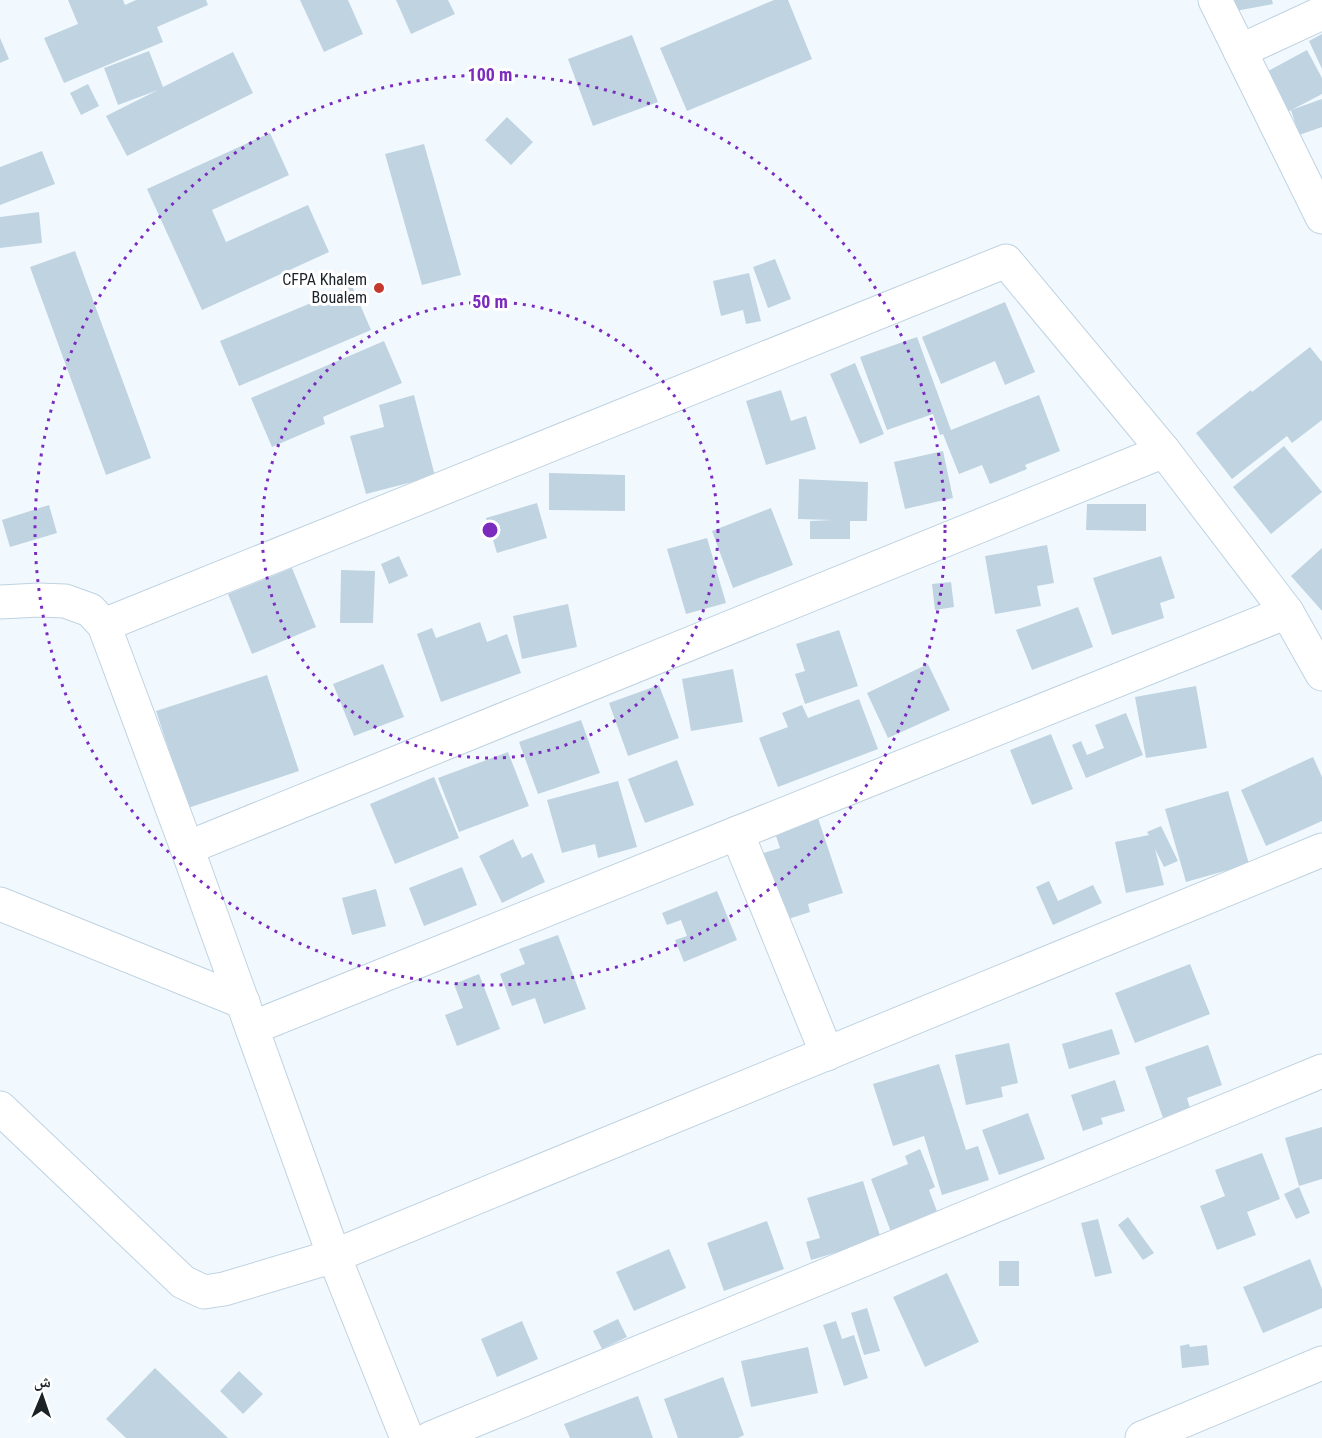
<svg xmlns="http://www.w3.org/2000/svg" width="1322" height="1438" viewBox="0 0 1322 1438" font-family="'Roboto Condensed','Noto Naskh Arabic',sans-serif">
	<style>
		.building { fill: #bfd3e1 }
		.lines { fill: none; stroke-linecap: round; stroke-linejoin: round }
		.minor-casing { stroke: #bfd3e1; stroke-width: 35 }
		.minor { stroke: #fff; stroke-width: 33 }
		.ring { fill: none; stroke: #7b2cbf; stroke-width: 3; stroke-dasharray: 3 6 }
		.poi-dot { fill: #c5382d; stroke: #fff; stroke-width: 2 }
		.labels { text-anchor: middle; stroke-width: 6; stroke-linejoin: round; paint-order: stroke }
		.poi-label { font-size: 16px; fill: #1b2328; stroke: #fff; text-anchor: end }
		.centre { fill: #7b2cbf; stroke: #fff; stroke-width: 3 }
		.ring-label { font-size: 18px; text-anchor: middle; font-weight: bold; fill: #7b2cbf; stroke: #fff; stroke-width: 6; stroke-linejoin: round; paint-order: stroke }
	</style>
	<rect width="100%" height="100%" fill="#f1f9ff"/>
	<g class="building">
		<polygon points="68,0 123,0 125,5 136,0 206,0 208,5 157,27 163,42 64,83 44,38 78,24"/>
		<polygon points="300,0 348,0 363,34 324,52"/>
		<polygon points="396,0 448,0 455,14 411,34"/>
		<polygon points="774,0 788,0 812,59 687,111 660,48"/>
		<polygon points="1228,0 1272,0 1273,4 1230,12"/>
		<polygon points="1322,34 1322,69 1309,41"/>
		<polygon points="632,35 658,102 593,126 568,59"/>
		<polygon points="0,38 9,59 0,63"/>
		<polygon points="1307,50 1322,78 1322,94 1278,117 1257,77"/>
		<polygon points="149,51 163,87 233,52 253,93 127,156 106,116 158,90 118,105 104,68"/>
		<polygon points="88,84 99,106 81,115 70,93"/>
		<polygon points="1322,99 1322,127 1299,135 1291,110"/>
		<polygon points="507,117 533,142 511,165 485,140"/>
		<polygon points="270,133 289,175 212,210 226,242 308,205 329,252 202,310 147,189"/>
		<polygon points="424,144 461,275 422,285 385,154"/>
		<polygon points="42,151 55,184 0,205 0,167"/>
		<polygon points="39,212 42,243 0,248 0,217"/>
		<polygon points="75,251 151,458 106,475 30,267"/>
		<polygon points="775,259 791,299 768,308 753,267"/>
		<polygon points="749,273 761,321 746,324 743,310 721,316 713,281"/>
		<polygon points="352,286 371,330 239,386 220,341"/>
		<polygon points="1005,302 1035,372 1005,385 995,361 941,384 922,337"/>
		<polygon points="917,337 951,430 1039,395 1060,451 1025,465 1027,469 990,484 982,465 959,474 943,434 940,435 933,414 887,430 860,357"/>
		<polygon points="384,341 402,383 323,417 325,424 272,447 251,398"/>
		<polygon points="1310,347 1322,362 1322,420 1292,443 1287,436 1232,479 1196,433 1251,390 1252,392"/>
		<polygon points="855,363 884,434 860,444 830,374"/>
		<polygon points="781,390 791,421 806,416 816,449 766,465 746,401"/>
		<polygon points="414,395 435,476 366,494 350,436 384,427 379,405"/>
		<polygon points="1284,446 1322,492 1271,534 1233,487"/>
		<polygon points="943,451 953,498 905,509 894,462"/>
		<polygon points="549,473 625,475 625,511 549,510"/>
		<polygon points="799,479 868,482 867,521 850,521 850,539 810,539 810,521 833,520 798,519"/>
		<polygon points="537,503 547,538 497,553 486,518"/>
		<polygon points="1087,504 1146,504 1146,531 1086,530"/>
		<polygon points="49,505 57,533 10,547 2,520"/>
		<polygon points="771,508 793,565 733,588 712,531"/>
		<polygon points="707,538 726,603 686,614 667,549"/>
		<polygon points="1047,545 1054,583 1037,586 1041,606 995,614 985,556"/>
		<polygon points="1322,548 1322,611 1291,576"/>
		<polygon points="399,556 408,576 389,584 381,564"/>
		<polygon points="1161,556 1175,598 1160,603 1164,618 1112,635 1093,578"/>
		<polygon points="292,568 316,627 252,654 228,594"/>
		<polygon points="341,570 375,571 373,623 340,623"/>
		<polygon points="951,582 954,607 935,610 932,584"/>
		<polygon points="568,604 577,647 522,659 513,616"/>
		<polygon points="1078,607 1093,647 1032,670 1016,630"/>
		<polygon points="480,622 487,642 507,634 521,673 441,702 417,634 432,628 436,638"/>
		<polygon points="839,630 858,686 805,704 795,674 805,671 796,644"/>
		<polygon points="383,664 404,717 354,736 333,684"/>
		<polygon points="928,664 950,710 888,738 867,693"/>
		<polygon points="733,669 743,722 691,731 682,679"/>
		<polygon points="267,675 299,771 188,808 156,711"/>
		<polygon points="659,685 679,738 628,756 609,703"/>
		<polygon points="1196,686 1207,748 1146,758 1135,697"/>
		<polygon points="859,699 878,749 778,787 759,738 788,727 782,713 802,705 808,718"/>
		<polygon points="1126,713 1143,755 1086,778 1072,745 1081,741 1087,755 1104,748 1095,725"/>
		<polygon points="581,720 600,773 538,794 519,742"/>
		<polygon points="1051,734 1073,789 1032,805 1010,750"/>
		<polygon points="508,752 529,806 459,832 438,778"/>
		<polygon points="1313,757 1322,777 1322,821 1266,846 1241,790"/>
		<polygon points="677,760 694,805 645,823 628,779"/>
		<polygon points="434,777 459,838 395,864 370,804"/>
		<polygon points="618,781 637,847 598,858 595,844 562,853 547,800"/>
		<polygon points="1228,791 1249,864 1186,882 1165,809"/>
		<polygon points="818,818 843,893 808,904 810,912 782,921 760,854 780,848 775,833"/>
		<polygon points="1161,826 1178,861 1164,867 1155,849 1164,885 1126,893 1115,842 1149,835 1147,832"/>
		<polygon points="513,839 522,858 532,853 545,882 502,903 479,856"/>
		<polygon points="462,867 477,905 424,926 409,888"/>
		<polygon points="1049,881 1058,901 1093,885 1102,903 1053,925 1036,887"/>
		<polygon points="376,889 386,926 352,935 342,898"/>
		<polygon points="717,891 737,940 684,962 675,940 687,936 681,920 667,925 662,913"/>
		<polygon points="558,935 586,1009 544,1024 535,998 512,1006 500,974 525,964 519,949"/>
		<polygon points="1190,964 1210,1014 1135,1043 1115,993"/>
		<polygon points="479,974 500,1029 457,1046 445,1015 463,1008 454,984"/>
		<polygon points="1112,1029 1120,1054 1069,1069 1062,1044"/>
		<polygon points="1009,1043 1018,1083 1001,1087 1003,1097 966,1105 955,1055"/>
		<polygon points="1208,1045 1222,1085 1187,1098 1190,1108 1163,1118 1145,1067"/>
		<polygon points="939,1064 966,1150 978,1146 989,1180 942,1195 924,1136 893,1146 873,1084"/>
		<polygon points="1115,1080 1125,1111 1101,1118 1103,1124 1083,1131 1071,1095"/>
		<polygon points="1028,1113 1045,1159 999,1175 982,1130"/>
		<polygon points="1322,1127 1322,1179 1299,1186 1285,1138"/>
		<polygon points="920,1149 935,1187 929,1190 938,1214 891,1232 871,1179 908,1164 905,1156"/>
		<polygon points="1262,1153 1280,1199 1247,1212 1256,1235 1217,1250 1200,1206 1225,1196 1215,1170"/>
		<polygon points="863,1181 881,1239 811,1260 806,1242 820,1238 807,1198"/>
		<polygon points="1299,1187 1310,1213 1296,1219 1284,1194"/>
		<polygon points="1128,1217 1154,1253 1143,1260 1118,1225"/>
		<polygon points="1098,1219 1112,1273 1095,1277 1081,1223"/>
		<polygon points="767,1221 784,1269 724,1291 707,1243"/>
		<polygon points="669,1249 686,1288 634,1311 616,1272"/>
		<polygon points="1310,1259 1322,1289 1322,1308 1263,1333 1243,1287"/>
		<rect x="999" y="1261" width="20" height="25"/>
		<polygon points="947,1273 979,1342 925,1367 893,1297"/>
		<polygon points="867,1308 880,1351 864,1355 851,1313"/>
		<polygon points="618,1319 627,1337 602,1349 593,1331"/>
		<polygon points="522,1321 538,1359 497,1377 481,1339"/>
		<polygon points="836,1321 842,1339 854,1335 868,1378 844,1386 823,1325"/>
		<polygon points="1189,1344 1190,1347 1207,1345 1209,1365 1182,1368 1180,1346"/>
		<polygon points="808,1347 818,1393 751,1407 741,1361"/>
		<polygon points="155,1368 228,1438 126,1438 106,1419"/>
		<polygon points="239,1371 263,1394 243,1414 220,1391"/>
		<polygon points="723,1377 744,1435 738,1438 678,1438 664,1399"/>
		<polygon points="638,1396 653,1438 570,1438 564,1424"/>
	</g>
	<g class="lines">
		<defs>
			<g id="minor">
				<polyline points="1215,0 1322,217"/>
				<polyline points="1240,51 1322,13"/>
				<polyline points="0,602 39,600 65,601 90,610 104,625 187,848 334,1256 407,1438"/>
				<polyline points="104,625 1006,261 1164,451 1287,612 1322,674"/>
				<polyline points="737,833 827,1054"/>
				<polyline points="187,848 1164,451"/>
				<polyline points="0,904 243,1002"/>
				<polyline points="252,1028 1287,612"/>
				<polyline points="0,1108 183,1282 204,1292 224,1289 334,1256 1322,850"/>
				<polyline points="431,1438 1322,1071"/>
				<polyline points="1142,1438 1322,1363"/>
			</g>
		</defs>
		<use href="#minor" class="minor-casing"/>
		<use href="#minor" class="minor"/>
	</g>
	<g class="ring">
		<circle cx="490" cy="530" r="228"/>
		<circle cx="490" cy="530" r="455"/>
	</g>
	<circle class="poi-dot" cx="379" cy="288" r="6"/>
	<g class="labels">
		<g class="poi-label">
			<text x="367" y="285">CFPA Khalem<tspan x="367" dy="18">Boualem</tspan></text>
		</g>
	</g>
	<circle cx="490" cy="530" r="9" class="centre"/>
	<g class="ring-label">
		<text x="490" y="81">100 m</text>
		<text x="490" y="308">50 m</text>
	</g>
	<g transform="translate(42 1396) rotate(2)" stroke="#ffffff" stroke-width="4.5" paint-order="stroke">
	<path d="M0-4.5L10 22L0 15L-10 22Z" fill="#1b2328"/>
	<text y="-9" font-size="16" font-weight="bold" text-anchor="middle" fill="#1b2328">ش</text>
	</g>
</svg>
